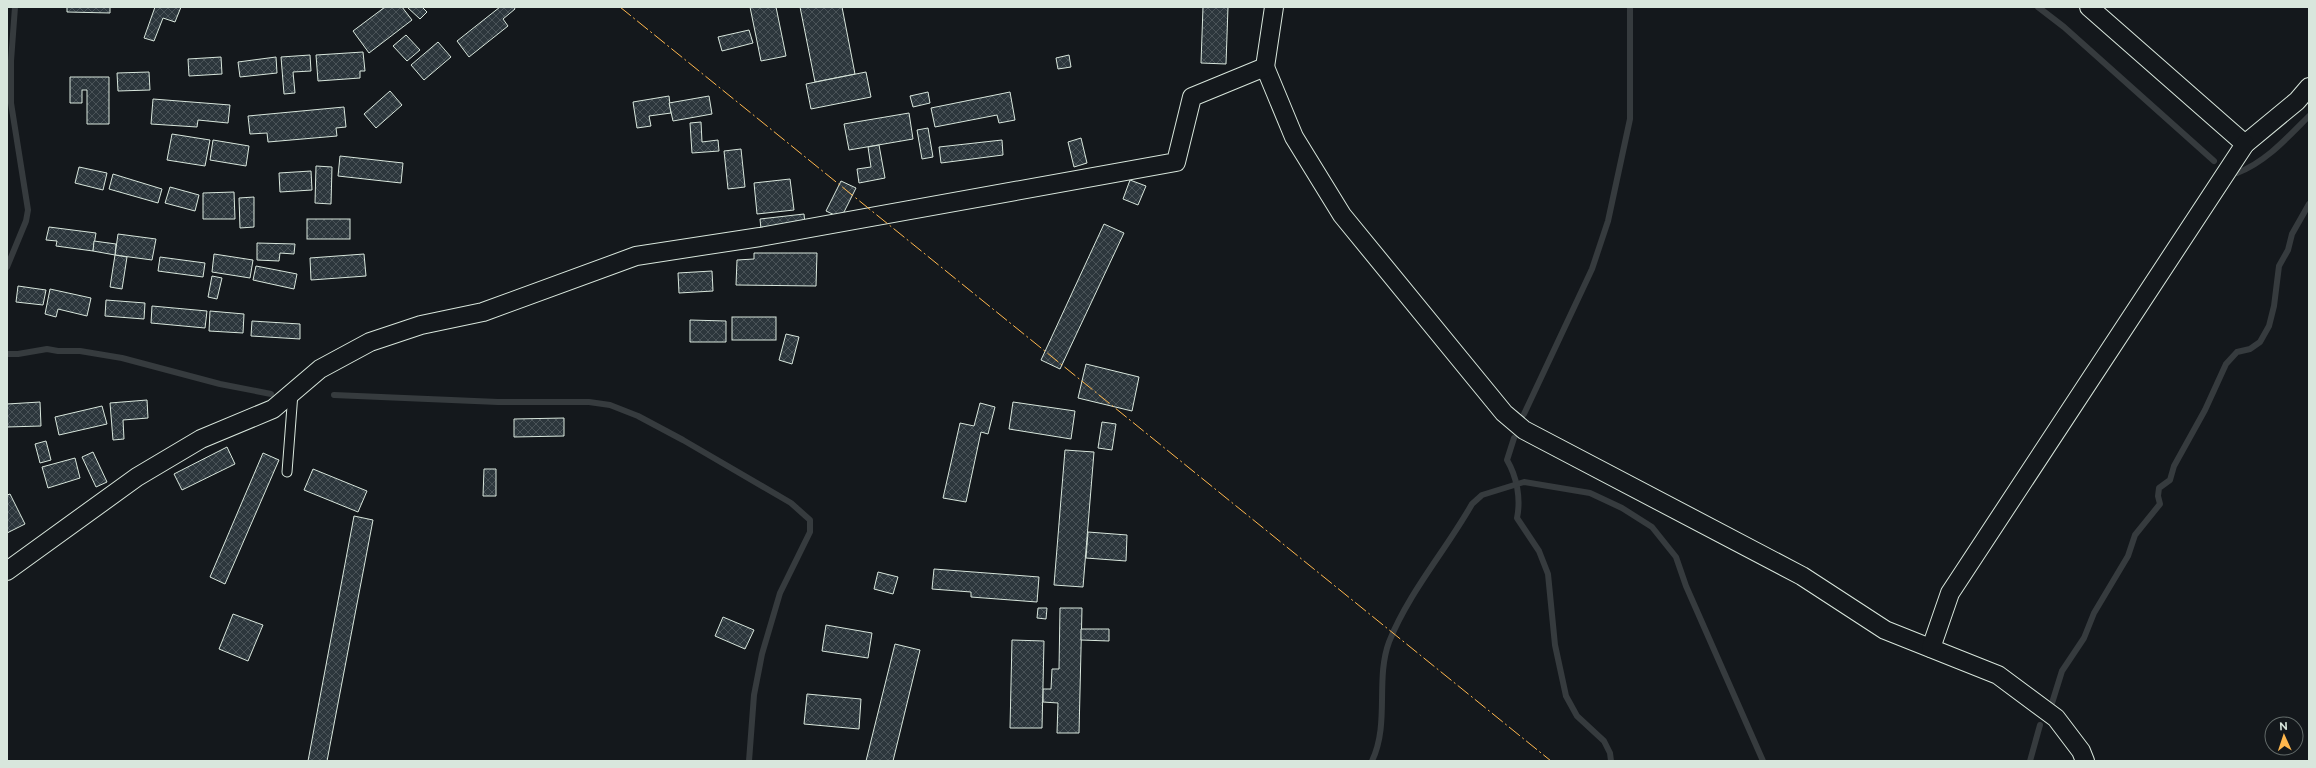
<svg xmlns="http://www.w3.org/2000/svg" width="2316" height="768" viewBox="0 0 2316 768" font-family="Raleway,sans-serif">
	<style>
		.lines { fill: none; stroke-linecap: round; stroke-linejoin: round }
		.stream { stroke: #363b3e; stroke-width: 6 }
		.building { fill: url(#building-cross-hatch); stroke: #d8e6dc }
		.lane-casing { stroke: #d8e6dc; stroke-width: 11 }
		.street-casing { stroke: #d8e6dc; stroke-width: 20 }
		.lane { stroke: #14181c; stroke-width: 9 }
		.street { stroke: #14181c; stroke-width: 18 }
		.power { stroke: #ffb74d; stroke-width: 1; stroke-dasharray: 14 3 2 3; stroke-linecap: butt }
	</style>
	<defs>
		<pattern id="building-cross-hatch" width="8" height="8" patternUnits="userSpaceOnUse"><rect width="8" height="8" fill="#2c363c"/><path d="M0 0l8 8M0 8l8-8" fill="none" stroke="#4a5358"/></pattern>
	</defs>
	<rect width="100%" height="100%" fill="#14181c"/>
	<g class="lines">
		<g class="stream">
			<polyline points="2038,7 2064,27 2214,161"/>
			<path d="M2237,173c29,-11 51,-36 72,-57"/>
			<polyline points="7,267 26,221 28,210 11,103 11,61 15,7"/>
			<polyline points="7,354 18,354 47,349 58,351 80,351 122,358 220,384 271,394"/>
			<polyline points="334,395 498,402 589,402 610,405 638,416 683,440 791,503 810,520 810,532 780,593 762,654 754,695 749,761"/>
			<polyline points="1524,414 1592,269 1608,221 1630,119 1630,7"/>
			<path d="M1514,438l-7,22c10,17 14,39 10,58l22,33 9,23 7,71 11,51 11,20 27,25 6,12 1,8"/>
			<polyline points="2052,703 2062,671 2084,638 2094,613 2128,556 2135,535 2160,504 2158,496 2159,488 2170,480 2174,466 2205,410 2226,364 2237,352 2250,349 2260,342 2269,326 2274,306 2279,266 2288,250 2292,234 2309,204"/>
			<path d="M1372,761c18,-38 3,-81 17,-119 20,-50 57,-92 83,-138l10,-9 42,-13 66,11 32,15 30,19 24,30 10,29 77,175"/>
			<polyline points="2030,761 2040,725"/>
		</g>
	</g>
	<g class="building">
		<polygon points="67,7 110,7 110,13 67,12"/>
		<polygon points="155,7 181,7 175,22 163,18 154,41 144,38"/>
		<polygon points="385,7 402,7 412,20 369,53 353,31"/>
		<polygon points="407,7 422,7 427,12 420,19"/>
		<polygon points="500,7 514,7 515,9 503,19 508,26 469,57 457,41"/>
		<polygon points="750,7 776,7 786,56 761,61"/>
		<polygon points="800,7 842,7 855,74 815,82"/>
		<polygon points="1203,7 1228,7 1226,64 1201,63"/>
		<polygon points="749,30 753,43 722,51 718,37"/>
		<polygon points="406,35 420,50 407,61 393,46"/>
		<polygon points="438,42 451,57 424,80 411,65"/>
		<polygon points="363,52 365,71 360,71 360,78 318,81 316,55"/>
		<polygon points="310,55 311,71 293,72 295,93 284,94 281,57"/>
		<polygon points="1069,55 1071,67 1058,69 1056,58"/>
		<polygon points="221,57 222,74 189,76 188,59"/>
		<polygon points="276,57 277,73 240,77 238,62"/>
		<polygon points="149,72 150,90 118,91 117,73"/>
		<polygon points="866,72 871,97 811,109 806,84"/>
		<polygon points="70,77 109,77 109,124 87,124 87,90 82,90 82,103 70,103"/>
		<polygon points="390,91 402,105 376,128 364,114"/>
		<polygon points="928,92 930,103 913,107 910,96"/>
		<polygon points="1010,92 1015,120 999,123 997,115 935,127 931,108"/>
		<polygon points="669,96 671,113 649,116 651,126 637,128 633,102"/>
		<polygon points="709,96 712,114 673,121 669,103"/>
		<polygon points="153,99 230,105 228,123 198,120 197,127 151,124"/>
		<polygon points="344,107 346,127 336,128 337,136 268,142 267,133 250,134 248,116"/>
		<polygon points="909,113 913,139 849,150 844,124"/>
		<polygon points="701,122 702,142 718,140 719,151 692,153 690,123"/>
		<polygon points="928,128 933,157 922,159 917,130"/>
		<polygon points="172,134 210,140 205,166 167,160"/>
		<polygon points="1081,138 1087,163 1074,167 1068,142"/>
		<polygon points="213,140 249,146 246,166 210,160"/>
		<polygon points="1002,140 1003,155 941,163 939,147"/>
		<polygon points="879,145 885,178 859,183 857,169 871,167 868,147"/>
		<polygon points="741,149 745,187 728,189 724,151"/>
		<polygon points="340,156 403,163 401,183 338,176"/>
		<polygon points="316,166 332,167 331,204 315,203"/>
		<polygon points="79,167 107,173 103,190 75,183"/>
		<polygon points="311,171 312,190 280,192 279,173"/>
		<polygon points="113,174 162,189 158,203 109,189"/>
		<polygon points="790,179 794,210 757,214 754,183"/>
		<polygon points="1130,180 1146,186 1138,205 1123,199"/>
		<polygon points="841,181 856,188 841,218 826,211"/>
		<polygon points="170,187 199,195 195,211 165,203"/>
		<polygon points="234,192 235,219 203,219 203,193"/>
		<polygon points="254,197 254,227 240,228 239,198"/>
		<polygon points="804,214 805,224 761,229 760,219"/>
		<rect x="307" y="219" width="43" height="20"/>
		<polygon points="1104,224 1124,233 1060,369 1041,360"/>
		<polygon points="49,227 96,233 93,251 56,246 57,241 46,240"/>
		<polygon points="118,234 156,239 152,260 115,255"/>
		<polygon points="94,241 116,244 115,255 93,251"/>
		<polygon points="257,243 295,244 294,254 280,253 279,261 257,260"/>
		<polygon points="754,253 817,253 816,286 736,285 737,260 754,259"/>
		<polygon points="214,254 253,260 250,278 212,272"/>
		<polygon points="364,254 366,276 311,280 310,258"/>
		<polygon points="115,255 127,257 122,289 110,287"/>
		<polygon points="160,257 205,263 203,277 158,271"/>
		<polygon points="256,266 297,274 294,289 253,280"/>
		<polygon points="712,271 713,291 679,293 678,273"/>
		<polygon points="212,276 222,278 217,299 208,297"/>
		<polygon points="18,286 46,290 43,305 16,302"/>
		<polygon points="50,289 91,298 87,316 58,309 56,317 45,314"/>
		<polygon points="106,300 145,303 144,319 105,316"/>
		<polygon points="152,306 207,311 205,328 151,323"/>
		<polygon points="210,311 244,314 243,333 209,331"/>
		<rect x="732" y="317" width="44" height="23"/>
		<polygon points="690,320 726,321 726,342 690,342"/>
		<polygon points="252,321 300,324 300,339 251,336"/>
		<polygon points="786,334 799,337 792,364 779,360"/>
		<polygon points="1086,364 1139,377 1132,411 1078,398"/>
		<polygon points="147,400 148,418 123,420 124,439 113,440 110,403"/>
		<polygon points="40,402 41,426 7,427 7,404"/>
		<polygon points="1013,402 1075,411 1071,439 1009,429"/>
		<polygon points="980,403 995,407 988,434 981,432 966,502 943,498 960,423 974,426"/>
		<polygon points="102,406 107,424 59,435 55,417"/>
		<polygon points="564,418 564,436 514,437 514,419"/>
		<polygon points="1102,422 1116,424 1112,450 1098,448"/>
		<polygon points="46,441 51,460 40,463 35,444"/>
		<polygon points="227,447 235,464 182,490 174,474"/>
		<polygon points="1065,450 1094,452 1083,587 1054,585"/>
		<polygon points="93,452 107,482 96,487 82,457"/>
		<polygon points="263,453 279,460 225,584 210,577"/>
		<polygon points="75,458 80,478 48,488 42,467"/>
		<polygon points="313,469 367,491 358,512 304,490"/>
		<polygon points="484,469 496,469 496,496 483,496"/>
		<polygon points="10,494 25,524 7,533 7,495"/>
		<polygon points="354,516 373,520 327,761 308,761"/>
		<polygon points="1088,532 1127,535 1126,561 1086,558"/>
		<polygon points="934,569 1039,577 1037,602 971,597 971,592 932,589"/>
		<polygon points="878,572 898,577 893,594 874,589"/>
		<polygon points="1038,608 1047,608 1046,619 1037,618"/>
		<polygon points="1060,608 1082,608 1079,733 1057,733 1058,703 1043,702 1043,689 1051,689 1052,669 1059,669"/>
		<polygon points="233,614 263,625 248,661 219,649"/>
		<polygon points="723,617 754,630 745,649 715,636"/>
		<polygon points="826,625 872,633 868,658 822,651"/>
		<polygon points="1081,629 1109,629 1109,641 1081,640"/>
		<polygon points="1012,640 1044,641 1042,728 1010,728"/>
		<polygon points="895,644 920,650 893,761 866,761"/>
		<polygon points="807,694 861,699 859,729 804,724"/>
	</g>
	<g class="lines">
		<defs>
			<polyline id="lane" points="287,472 293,393"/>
			<g id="street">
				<polyline points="2089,7 2245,144 2297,101 2309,87"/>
				<polyline points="1265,67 1294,137 1342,215 1504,413 1524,430 1802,576 1885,630 1998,675 2056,718 2081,751 2085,761"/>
				<polyline points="7,571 137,477 201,439 273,409 320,369 370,342 421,325 483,312 636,256 760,237 1176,162 1192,97 1265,67 1274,7"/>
				<polyline points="1931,648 1950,593 2245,144"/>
			</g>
		</defs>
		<use href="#lane" class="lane-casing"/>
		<use href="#street" class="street-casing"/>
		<use href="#lane" class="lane"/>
		<use href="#street" class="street"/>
		<polyline class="power" points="620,7 1551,761"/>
	</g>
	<rect width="2316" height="768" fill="none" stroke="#d8e6dc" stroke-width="16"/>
	<g transform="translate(2284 736) rotate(357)"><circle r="19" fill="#14181c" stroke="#626a69"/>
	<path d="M0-3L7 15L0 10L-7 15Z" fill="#ffb74d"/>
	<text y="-6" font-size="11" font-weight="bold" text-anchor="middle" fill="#d8e6dc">N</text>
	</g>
</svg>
